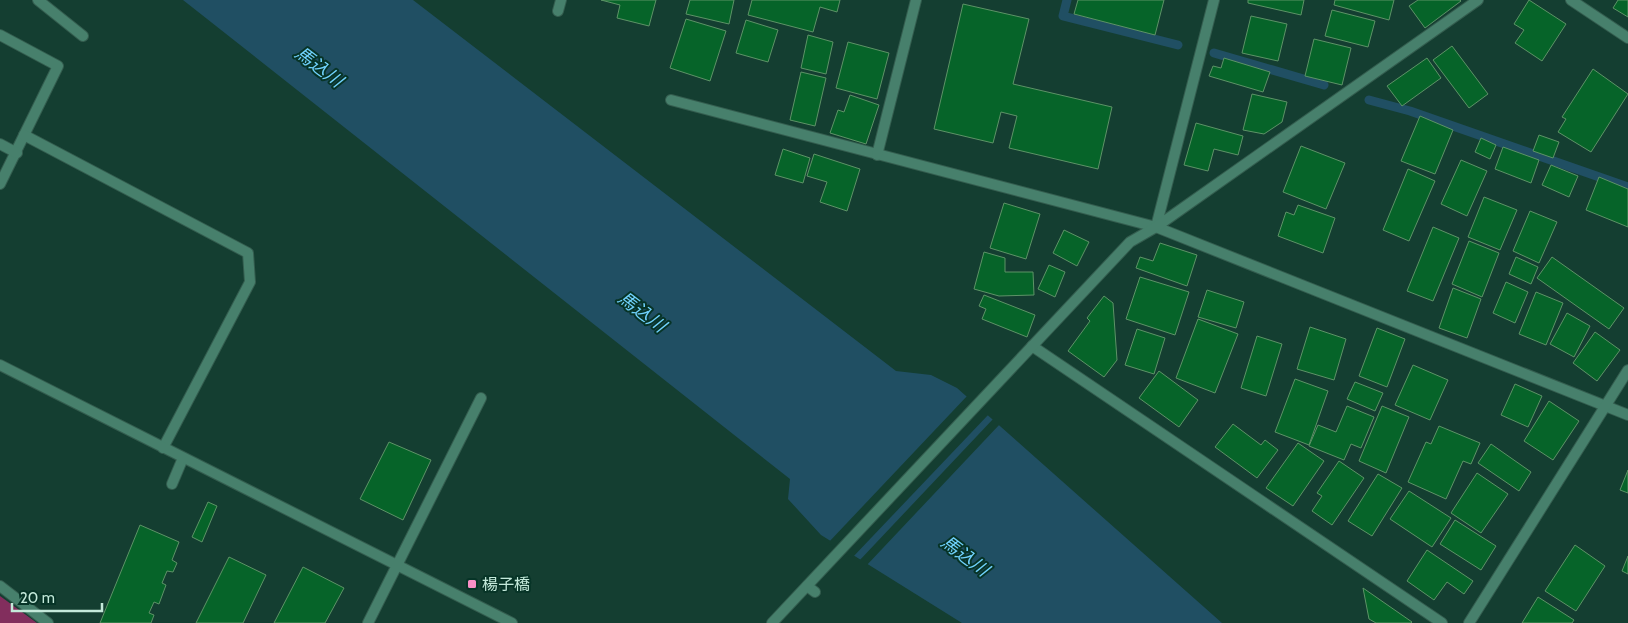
<svg xmlns="http://www.w3.org/2000/svg" width="1628" height="623" viewBox="0 0 1628 623" font-family="Cabin,'Noto Sans JP',sans-serif">
	<style>
		.green { fill: #822e5d }
		.water { fill: #204f63 }
		.pier { fill: #143e31 }
		.lines { fill: none; stroke-linecap: round; stroke-linejoin: round }
		.stream { stroke: #204f63; stroke-width: 9 }
		.building { fill: #066429; stroke: #5d9367 }
		.service-casing { stroke: #345d4f; stroke-width: 12 }
		.minor-casing { stroke: #345d4f; stroke-width: 12 }
		.service { stroke: #47806c; stroke-width: 10 }
		.minor { stroke: #47806c; stroke-width: 10 }
		.poi-dot { fill: #fa8fc6; stroke: #073427; stroke-width: 2 }
		.labels { text-anchor: middle; stroke-width: 4; stroke-linejoin: round; paint-order: stroke }
		.poi-label { font-size: 16px; fill: #c4e9da; stroke: #073427; text-anchor: start }
		.water-label { font-size: 18px; font-style: italic; fill: #70d1fc; stroke: #073427 }
	</style>
	<rect width="100%" height="100%" fill="#143e31"/>
	<polygon class="green" points="0,596 37,623 0,623"/>
	<polygon class="water" points="183,0 413,0 896,371 931,375 957,388 1222,623 962,623 821,535 788,499 790,479"/>
	<g class="pier">
		<polygon points="968,395 989,414 852,558 828,543"/>
		<polygon points="994,418 1000,424 866,566 858,562"/>
	</g>
	<g class="lines">
		<g class="stream">
			<polyline points="1067,0 1063,16 1178,45"/>
			<polyline points="1214,53 1324,85"/>
			<polyline points="1369,100 1410,111 1628,187"/>
		</g>
	</g>
	<g class="building">
		<polygon points="601,0 656,0 649,26 617,18 620,5"/>
		<polygon points="690,0 734,0 729,24 686,14"/>
		<polygon points="752,0 840,0 837,12 820,7 813,32 748,15"/>
		<polygon points="1078,0 1164,0 1155,35 1074,14"/>
		<polygon points="1248,0 1304,0 1301,15 1248,3"/>
		<polygon points="1335,0 1394,0 1389,20 1334,5"/>
		<polygon points="1418,0 1460,0 1461,1 1425,28 1409,6"/>
		<polygon points="1529,0 1566,24 1542,61 1515,43 1524,30 1514,24"/>
		<polygon points="1618,0 1628,0 1628,17 1613,8"/>
		<polygon points="963,4 1029,19 1013,84 1112,107 1098,169 1009,148 1017,116 1001,112 993,143 934,129"/>
		<polygon points="1332,10 1375,21 1368,47 1325,36"/>
		<polygon points="1251,16 1287,24 1278,61 1242,53"/>
		<polygon points="686,19 726,31 710,81 670,68"/>
		<polygon points="746,20 778,30 768,62 736,53"/>
		<polygon points="808,35 833,42 826,74 801,68"/>
		<polygon points="1314,39 1351,48 1342,85 1305,76"/>
		<polygon points="848,42 889,53 877,99 836,88"/>
		<polygon points="1452,46 1488,94 1469,108 1433,60"/>
		<polygon points="1224,58 1270,72 1263,92 1209,76 1213,66 1221,68"/>
		<polygon points="1427,58 1441,78 1402,106 1387,86"/>
		<polygon points="1593,69 1628,94 1591,152 1558,132 1566,119 1562,117"/>
		<polygon points="801,72 826,78 815,126 790,120"/>
		<polygon points="1252,94 1287,102 1282,122 1264,134 1243,130"/>
		<polygon points="850,95 879,105 866,144 830,133 838,110 844,112"/>
		<polygon points="1420,116 1453,130 1435,174 1401,161"/>
		<polygon points="1196,123 1243,136 1238,155 1214,149 1208,171 1184,165"/>
		<polygon points="1539,135 1559,142 1553,158 1533,151"/>
		<polygon points="1481,138 1496,145 1490,159 1475,152"/>
		<polygon points="1301,146 1345,163 1326,209 1283,192"/>
		<polygon points="1503,147 1539,160 1531,183 1495,169"/>
		<polygon points="783,149 810,158 803,183 775,175"/>
		<polygon points="814,154 860,169 847,211 820,202 827,182 807,176"/>
		<polygon points="1461,160 1487,171 1467,216 1441,204"/>
		<polygon points="1551,165 1578,176 1569,197 1542,185"/>
		<polygon points="1408,169 1435,181 1409,241 1383,230"/>
		<polygon points="1599,177 1628,189 1628,227 1586,210"/>
		<polygon points="1484,197 1517,210 1500,250 1468,237"/>
		<polygon points="1004,203 1040,214 1026,259 990,248"/>
		<polygon points="1298,205 1335,218 1323,253 1278,236 1286,212 1294,215"/>
		<polygon points="1530,211 1557,222 1539,263 1513,251"/>
		<polygon points="1433,227 1459,238 1433,301 1407,291"/>
		<polygon points="1064,230 1089,242 1077,266 1053,253"/>
		<polygon points="1469,241 1499,253 1482,297 1452,284"/>
		<polygon points="1160,243 1197,255 1187,286 1136,268 1140,257 1153,261"/>
		<polygon points="984,252 1005,258 1005,272 1033,272 1034,295 999,296 974,289"/>
		<polygon points="1516,257 1538,267 1531,284 1509,274"/>
		<polygon points="1552,257 1624,308 1609,329 1537,278"/>
		<polygon points="1049,265 1065,272 1055,297 1038,289"/>
		<polygon points="1140,277 1189,292 1175,335 1126,319"/>
		<polygon points="1506,282 1528,292 1515,323 1493,313"/>
		<polygon points="1453,288 1481,299 1467,338 1439,328"/>
		<polygon points="1207,290 1244,302 1236,328 1198,317"/>
		<polygon points="1536,292 1563,303 1546,345 1519,334"/>
		<polygon points="984,295 1035,315 1027,337 982,319 986,309 979,306"/>
		<polygon points="1104,296 1113,303 1117,360 1104,377 1068,351 1090,321 1087,318"/>
		<polygon points="1567,313 1590,326 1574,357 1550,344"/>
		<polygon points="1198,319 1238,334 1215,393 1176,378"/>
		<polygon points="1310,327 1346,339 1334,380 1297,369"/>
		<polygon points="1377,328 1405,339 1387,387 1359,376"/>
		<polygon points="1137,329 1165,338 1154,374 1125,365"/>
		<polygon points="1595,332 1620,350 1597,381 1573,363"/>
		<polygon points="1257,336 1282,344 1266,396 1241,388"/>
		<polygon points="1413,365 1448,380 1430,420 1395,405"/>
		<polygon points="1159,371 1198,400 1179,427 1139,398"/>
		<polygon points="1295,379 1328,391 1309,445 1275,432"/>
		<polygon points="1355,382 1383,393 1375,411 1347,399"/>
		<polygon points="1515,384 1542,396 1528,427 1501,415"/>
		<polygon points="1549,401 1579,421 1553,460 1524,441"/>
		<polygon points="1347,406 1374,417 1361,448 1351,444 1344,460 1309,446 1318,425 1336,432"/>
		<polygon points="1382,406 1409,417 1386,473 1359,461"/>
		<polygon points="1233,424 1261,445 1265,440 1278,450 1257,478 1215,447"/>
		<polygon points="1439,426 1480,443 1471,464 1463,461 1446,499 1408,482 1426,442 1431,444"/>
		<polygon points="389,442 431,460 403,520 360,499"/>
		<polygon points="1298,443 1324,461 1293,506 1266,488"/>
		<polygon points="1491,444 1531,472 1519,491 1478,463"/>
		<polygon points="1339,461 1364,478 1332,525 1312,511 1322,496 1317,493"/>
		<polygon points="1628,470 1628,493 1620,490"/>
		<polygon points="1477,473 1508,494 1481,533 1451,513"/>
		<polygon points="1378,474 1402,488 1372,536 1348,521"/>
		<polygon points="1409,491 1451,518 1432,547 1390,519"/>
		<polygon points="208,502 217,506 202,542 192,537"/>
		<polygon points="1455,520 1496,546 1481,570 1440,544"/>
		<polygon points="140,525 179,542 172,560 177,563 173,572 167,571 162,583 166,585 159,604 154,602 149,613 154,615 151,623 100,623"/>
		<polygon points="1575,545 1605,566 1576,611 1545,591"/>
		<polygon points="1427,550 1473,581 1464,594 1447,582 1434,600 1407,581"/>
		<polygon points="1628,556 1628,574 1622,571"/>
		<polygon points="229,557 266,575 243,623 196,623"/>
		<polygon points="303,567 344,588 325,623 274,623"/>
		<polygon points="1363,588 1412,622 1411,623 1376,623 1369,619"/>
		<polygon points="1538,597 1574,620 1572,623 1522,623"/>
	</g>
	<g class="lines">
		<defs>
			<polyline id="service" points="172,484 183,458"/>
			<g id="minor">
				<polyline points="38,0 83,36"/>
				<polyline points="1571,0 1628,38"/>
				<polyline points="558,11 561,0"/>
				<polyline points="0,35 58,66 0,184"/>
				<polyline points="671,100 1156,227 1628,415"/>
				<polyline points="24,135 248,253 250,282 163,448"/>
				<polyline points="0,144 17,153"/>
				<polyline points="877,155 916,0"/>
				<polyline points="1156,227 1214,0"/>
				<polyline points="1032,346 1442,623"/>
				<polyline points="0,365 512,623"/>
				<polyline points="0,586 48,623"/>
				<polyline points="807,586 815,592"/>
				<polyline points="368,623 481,398"/>
				<polyline points="772,623 1130,242 1156,227 1478,0"/>
				<polyline points="1469,623 1628,370"/>
			</g>
		</defs>
		<use href="#service" class="service-casing"/>
		<use href="#minor" class="minor-casing"/>
		<use href="#service" class="service"/>
		<use href="#minor" class="minor"/>
	</g>
	<rect class="poi-dot" x="467" y="579" width="10" height="10" rx="2.5"/>
	<g class="labels">
		<g class="poi-label">
			<text x="482" y="590">楊子橋</text>
		</g>
		<g class="water-label">
			<text transform="translate(319 67) rotate(37)" y="6">馬込川</text>
			<text transform="translate(642 312) rotate(37)" y="6">馬込川</text>
			<text transform="translate(965 556) rotate(37)" y="6">馬込川</text>
		</g>
	</g>
	<path d="M12 603v8h90v-8" fill="none" stroke="#c4e9da" stroke-width="2.5"/>
	<text x="20" y="603" font-size="15" fill="#c4e9da" stroke="#073427" stroke-width="4" paint-order="stroke">20 m</text>
</svg>
